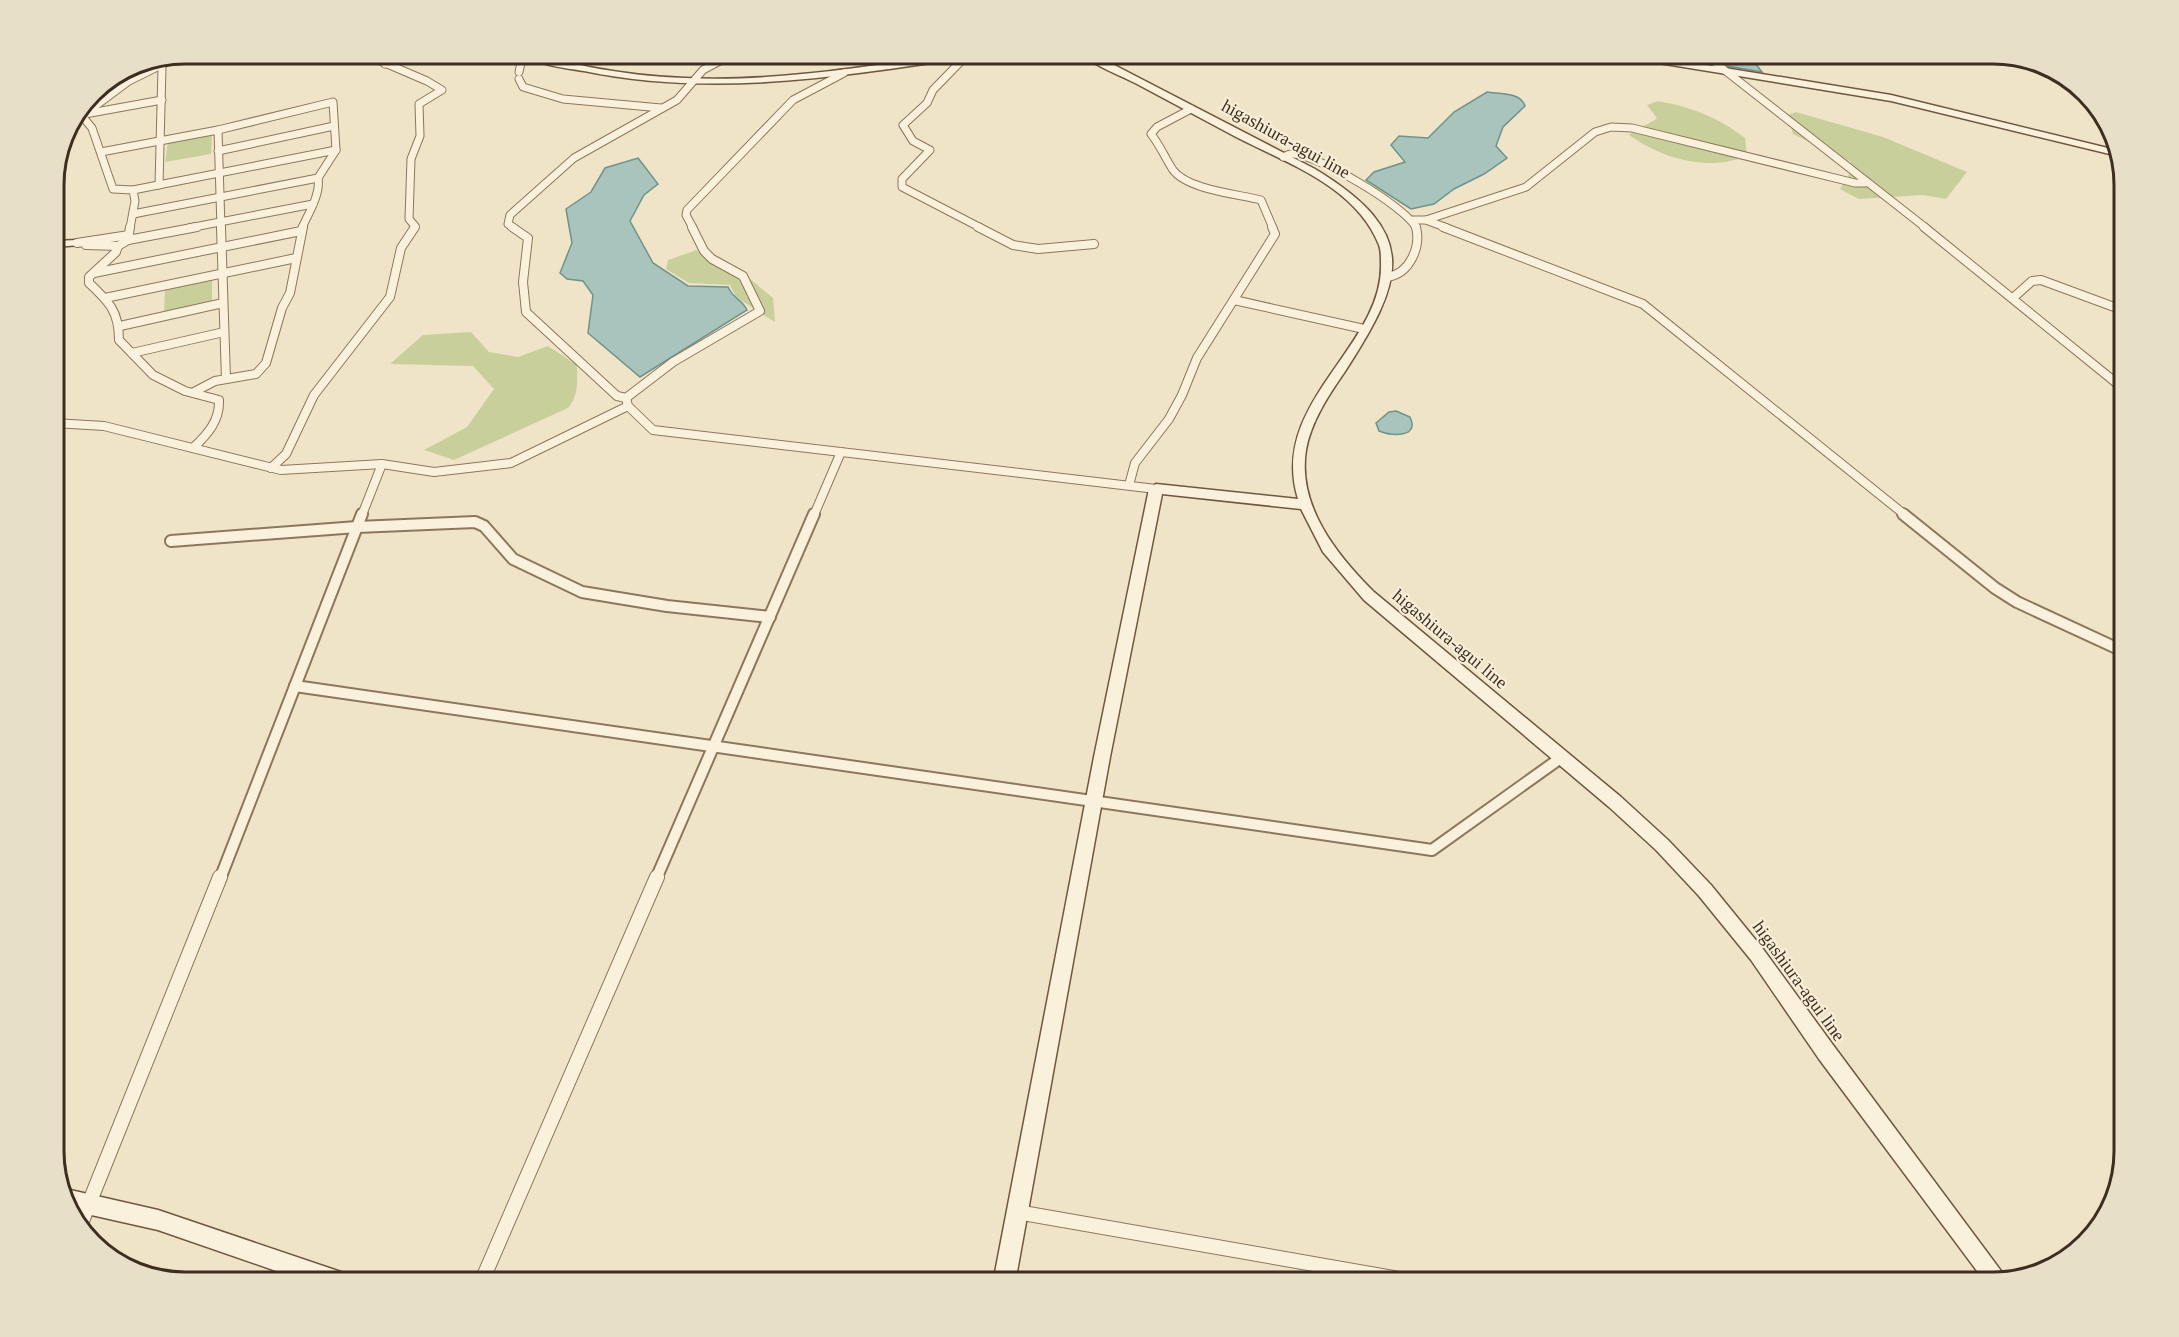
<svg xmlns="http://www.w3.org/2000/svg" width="2179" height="1337" viewBox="0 0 2179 1337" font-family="'Times New Roman',serif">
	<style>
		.green { fill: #c9cf9b }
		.water { fill: #a9c4bc; stroke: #6f938a; stroke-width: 1.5 }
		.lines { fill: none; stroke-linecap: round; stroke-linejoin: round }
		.street-far3-casing { stroke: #8d765c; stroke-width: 9 }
		.street-far2-casing { stroke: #8d765c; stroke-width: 10 }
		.street-far1-casing { stroke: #8d765c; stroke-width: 14 }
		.street-casing { stroke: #8d765c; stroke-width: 16 }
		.secondary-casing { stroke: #6f573f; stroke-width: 3 }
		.street-far3 { stroke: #faf1dc; stroke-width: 7 }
		.street-far2 { stroke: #faf1dc; stroke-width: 8 }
		.street-far1 { stroke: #faf1dc; stroke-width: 10 }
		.street { stroke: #faf1dc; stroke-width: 14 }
		.secondary { fill: #faf1dc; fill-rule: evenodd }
		.labels { text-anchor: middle; stroke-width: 4.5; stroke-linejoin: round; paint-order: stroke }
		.street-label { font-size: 18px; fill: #3d2e20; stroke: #f7eed8 }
		.rim { fill: none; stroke: #3d2e20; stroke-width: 3 }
	</style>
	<rect width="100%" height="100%" fill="#f0e4c8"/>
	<g class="green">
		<path d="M1658,101c33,6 60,16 87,37l2,19c-10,2 -22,6 -33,6 -30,1 -61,-11 -85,-28 9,-9 19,-9 28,-17l-10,-13z"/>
		<polygon points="1796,112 1883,137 1967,172 1946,199 1923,195 1859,199 1840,189 1850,173 1851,162 1793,134 1788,115"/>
		<polygon points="212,134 211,154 165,162 168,142"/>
		<polygon points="697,250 723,271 750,279 773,298 775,322 736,297 730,285 689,283 666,269 668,260"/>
		<polygon points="212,278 212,303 164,314 165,288"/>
		<path d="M471,332l18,20 29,5 30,-11 29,19c0,16 2,31 -9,43l-114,52 -30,-10 43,-23 27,-38 -21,-23 -83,-2 33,-29z"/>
	</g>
	<g class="water">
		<polygon points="1721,54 1748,54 1762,72 1727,66"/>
		<path d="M1487,92c13,2 34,0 38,14l-22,21 -7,19 11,12 -23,16 -30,15 -20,15 -23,5 -45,-29 8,-8 31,-10 -14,-17 8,-9 29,2 26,-26z"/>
		<path d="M638,158l20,26 -14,11 -14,26 23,42 35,23 40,1c6,13 14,12 19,23l-107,67 -52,-44 5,-38 -10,-14 -16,-2 -7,-6 12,-30 -6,-34 25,-17 14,-24z"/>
		<path d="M1396,411l14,6c10,21 -18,19 -31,14l-3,-8 13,-11z"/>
	</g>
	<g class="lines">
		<defs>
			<g id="street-far3">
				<polyline points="364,54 427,81 442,90 419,104 420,136 411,159 409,219 415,226 414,228"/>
				<polyline points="968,54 933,90 927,103 903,125 913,141 930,150 902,179 902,187 981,228"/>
				<polyline points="1704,54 1926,228"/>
				<polyline points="385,64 407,54"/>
				<polyline points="156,65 162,67 159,185"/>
				<polyline points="570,65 596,54"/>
				<polyline points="519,72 521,63 531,55"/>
				<polyline points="519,79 523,87 563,99 661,108"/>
				<path d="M1191,109l-34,18 -6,7c9,11 14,24 22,36 15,20 65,24 88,30l12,28"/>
				<polyline points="85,114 162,100"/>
				<polyline points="218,130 221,228"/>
				<polyline points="218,151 334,126"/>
				<path d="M101,152l117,-22 115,-28 3,48 -18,28c3,16 -10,36 -16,50"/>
				<path d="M1283,157c2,-1 6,-3 9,-3 23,-1 115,53 124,74"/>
				<polyline points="133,190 336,150"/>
				<polyline points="133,214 318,178"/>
				<polyline points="1413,220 1426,220 1447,228"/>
				<polyline points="1426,220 1526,187 1595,132 1611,127 1632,128 1855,183 1865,183"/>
				<polyline points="130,228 135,201 133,190 113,189 92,128 82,116 129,81 181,55"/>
				<polyline points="189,228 313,204"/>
				<polyline points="514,228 508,224 510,215 574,158 677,100 703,70 733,54"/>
				<polyline points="693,228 686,215 687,210 793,100 844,73"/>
			</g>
			<g id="street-far2">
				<polyline points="221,227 226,379"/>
				<polyline points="512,227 528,238 523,282 526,312 617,396 626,398 628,406 653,430 1156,489"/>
				<polyline points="978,227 1013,245 1038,249 1094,244"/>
				<polyline points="1443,227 1643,304 1905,515"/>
				<polyline points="1924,227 2125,390"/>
				<polyline points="128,240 130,227"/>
				<polyline points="77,243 129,235"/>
				<polyline points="86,245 118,246"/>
				<polyline points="94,273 301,231"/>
				<path d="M1388,277c22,-4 33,-30 28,-50"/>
				<polyline points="105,298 296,258"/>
				<polyline points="2013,298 2032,281 2041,280 2125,311"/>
				<polyline points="1234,300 1364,329"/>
				<polyline points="120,326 223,303"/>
				<polyline points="132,353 224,332"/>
				<polyline points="194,392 215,381 256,374 266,363 282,308 290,293 303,227"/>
				<polyline points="626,398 673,362 760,311 743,276 712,259 704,251 692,227"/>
				<polyline points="54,423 104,426 281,470 382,464 434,472 511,463 628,406"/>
				<path d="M194,447c14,-13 26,-27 25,-47l-34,-9 -32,-16 -34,-35c0,-29 -10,-38 -30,-57v-6l27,-25 2,-6 10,-6 69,-13"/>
				<polyline points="271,468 286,454 314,395 390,297 401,248 415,227"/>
				<polyline points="1129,485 1135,463 1169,419 1182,395 1197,358 1275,234 1272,227"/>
				<polyline points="362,515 382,464"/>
				<polyline points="814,515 841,452"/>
			</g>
			<g id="street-far1">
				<polyline points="1903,514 1995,588 2017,602 2125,652"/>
				<polyline points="171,541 357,527 475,522 484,526 513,559 582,592 667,606 770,617"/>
				<polyline points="295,686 1432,850 1562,757"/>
				<polyline points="220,879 362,514"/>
				<polyline points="656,879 814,514"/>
			</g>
			<g id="street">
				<polyline points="1017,1212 1422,1283"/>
				<polyline points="80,1226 220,877"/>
				<polyline points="481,1283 657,877"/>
			</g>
			<g id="secondary">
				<path d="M523,54c22,0 44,8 66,13 32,6 64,10 96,11 90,4 178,-11 268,-24h22l-4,3c-129,19 -257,41 -387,14 -19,-3 -47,-6 -61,-17z"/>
				<path d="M1082,54h11l222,115c107,65 89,111 29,204 -16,23 -33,49 -38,77 -9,56 31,105 68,142l247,205 47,43 43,45 52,64 70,96 174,234 -21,4 -167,-224 -68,-99 -52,-64 -43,-46 -47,-43 -245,-207 -41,-48 -22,-43 -139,-15 -52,263 -95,526h-22l101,-526 55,-268 7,-5 142,15c-30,-97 86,-152 83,-236 0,-6 0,-13 -2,-18 -23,-58 -90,-81 -141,-107 -34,-18 -67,-36 -101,-54 -17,-9 -41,-17 -55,-30z"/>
				<polygon points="1618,54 1639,54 1891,95 2116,150 2118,156 1891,101 1622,57"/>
				<polygon points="77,240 82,243 81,245 54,247 54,241"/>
				<polygon points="66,1189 158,1210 341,1272 348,1276 352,1283 311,1283 158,1230 69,1210 63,1190"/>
			</g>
		</defs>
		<use href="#street-far3" class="street-far3-casing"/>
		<use href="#street-far2" class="street-far2-casing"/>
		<use href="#street-far1" class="street-far1-casing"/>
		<use href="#street" class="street-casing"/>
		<use href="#secondary" class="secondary-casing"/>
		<use href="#street-far3" class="street-far3"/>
		<use href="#street-far2" class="street-far2"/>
		<use href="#street-far1" class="street-far1"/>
		<use href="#street" class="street"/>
		<use href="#secondary" class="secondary"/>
	</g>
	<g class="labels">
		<g class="street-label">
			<text transform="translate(1286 139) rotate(29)" y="6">higashiura-agui line</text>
			<text transform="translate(1450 639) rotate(40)" y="6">higashiura-agui line</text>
			<text transform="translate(1799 981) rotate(54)" y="6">higashiura-agui line</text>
		</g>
	</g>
	<path d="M0 0H2179V1337H0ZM185 64H1993A121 121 0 0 1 2114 185V1151A121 121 0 0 1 1993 1272H185A121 121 0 0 1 64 1151V185A121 121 0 0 1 185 64Z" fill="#e8dfc9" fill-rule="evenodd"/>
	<path class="rim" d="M185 64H1993A121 121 0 0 1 2114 185V1151A121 121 0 0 1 1993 1272H185A121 121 0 0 1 64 1151V185A121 121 0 0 1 185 64Z"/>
</svg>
